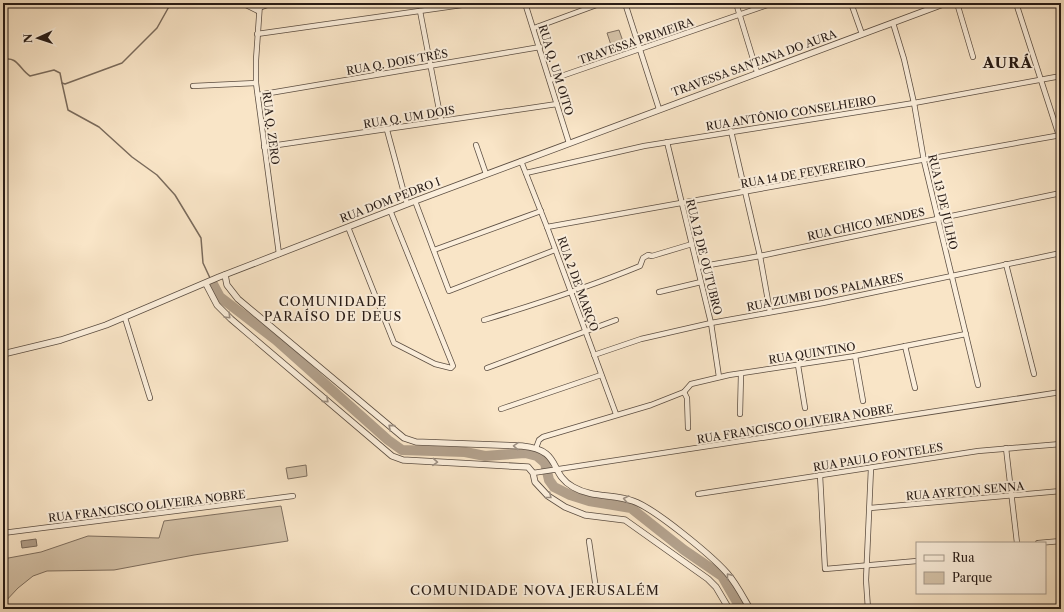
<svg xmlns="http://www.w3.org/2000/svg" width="1064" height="612" viewBox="0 0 1064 612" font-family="'Libre Caslon Text',serif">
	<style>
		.green { fill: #d5c3a9; stroke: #7e6f60 }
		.water { fill: #b2a08b; stroke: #7a6b5c }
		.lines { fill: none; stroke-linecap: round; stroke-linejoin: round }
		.stream { stroke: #7a6b5c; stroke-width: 1.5 }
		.river { stroke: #b2a08b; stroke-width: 10 }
		.minor-casing { stroke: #5c4e42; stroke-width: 6 }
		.tertiary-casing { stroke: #5c4e42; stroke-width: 7 }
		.minor { stroke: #fbeedb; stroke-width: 4.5 }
		.tertiary { stroke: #fbeedb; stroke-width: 5.5 }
		.oneway { stroke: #9c8f82 }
		.labels { text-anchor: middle; stroke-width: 4; stroke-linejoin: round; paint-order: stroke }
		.street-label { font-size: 11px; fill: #271b16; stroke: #fbeedb }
		.quarter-label { font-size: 13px; letter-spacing: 1px; fill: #271b16; stroke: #fbeedb }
		.district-label { font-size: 15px; font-weight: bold; letter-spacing: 1px; fill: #271b16; stroke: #fbeedb }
	</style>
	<rect width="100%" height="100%" fill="#f9e5c7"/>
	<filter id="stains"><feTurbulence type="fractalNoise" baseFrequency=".005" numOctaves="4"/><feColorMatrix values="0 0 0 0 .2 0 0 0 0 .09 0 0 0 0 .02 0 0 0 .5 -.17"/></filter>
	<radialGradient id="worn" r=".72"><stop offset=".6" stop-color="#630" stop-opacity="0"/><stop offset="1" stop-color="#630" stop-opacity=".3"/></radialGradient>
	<g class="green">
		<polygon points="619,30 626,50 614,54 607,33"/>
		<polygon points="306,465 307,476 288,479 286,468"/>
		<polygon points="281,506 288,541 194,555 114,570 47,571 33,576 18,588 3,604 3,559 41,552 88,536 159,538 164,521"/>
	</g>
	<polygon class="water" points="36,539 37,546 22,548 21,541"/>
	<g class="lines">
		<g class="stream">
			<path d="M3,60c14,-5 17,10 27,16l24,-6 6,3 2,10 3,1 57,-21 35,-35 14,-25"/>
			<polyline points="62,83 68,110 99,127 132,157 157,175 175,195 201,238 203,263 210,278"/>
		</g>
		<polyline class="river" points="212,282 220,297 276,340 388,440 402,450 465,452 485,456 525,453 537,456 545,463 549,480 554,487 570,495 589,501 631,508 684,550 722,576 741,609"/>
		<defs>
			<g id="minor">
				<polyline points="25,3 25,5"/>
				<polyline points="242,3 258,11"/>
				<polyline points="260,3 256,60 256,83 279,254"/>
				<polyline points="525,3 569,143"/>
				<polyline points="625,3 659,109"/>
				<polyline points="736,3 757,72"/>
				<polyline points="851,3 862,34"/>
				<polyline points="957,3 973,57"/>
				<polyline points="1016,3 1061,142"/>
				<polyline points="259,8 273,3"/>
				<polyline points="420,11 441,120"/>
				<polyline points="893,23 904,59 914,103 924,161 978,385"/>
				<polyline points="534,28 602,3"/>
				<polyline points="257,34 476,3"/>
				<polyline points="550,80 773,3"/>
				<polyline points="193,86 256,83"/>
				<polyline points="258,95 540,47"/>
				<polyline points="387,130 407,204"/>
				<polyline points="731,131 760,256 770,312"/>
				<polyline points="667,142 711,323 719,377"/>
				<polyline points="476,145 486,174"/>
				<polyline points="264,147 557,104"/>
				<polyline points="521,161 547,227 616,414"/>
				<polyline points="526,173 644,146 914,103 1061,76"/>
				<polyline points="415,201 449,291 555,250"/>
				<polyline points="348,227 394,343 435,364 451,368 453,366 390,210"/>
				<polyline points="547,227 1061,135"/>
				<polyline points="434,250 541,211"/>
				<polyline points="1006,264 1034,374"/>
				<polyline points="698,267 760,256 1061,193"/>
				<polyline points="659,292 701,282"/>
				<polyline points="125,318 150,398"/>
				<path d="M484,320c53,-16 105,-33 156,-54l3,-8 5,-3 4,1 40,-12"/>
				<polyline points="905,346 915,388"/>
				<polyline points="594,355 641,339 711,323 823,303 1061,253"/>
				<polyline points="855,356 863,401"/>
				<polyline points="798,365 805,408"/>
				<polyline points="487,368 616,320"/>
				<polyline points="684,392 687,398 688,428"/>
				<polyline points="501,409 601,375"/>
				<polyline points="740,414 741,374"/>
				<polyline points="536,448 539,440 543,437 651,405 684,392 691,384 729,375 855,356 966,334"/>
				<polyline points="1006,448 1017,543"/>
				<polyline points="533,473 1061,392"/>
				<polyline points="820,475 825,569 917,561"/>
				<polyline points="698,494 978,451 1061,444"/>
				<polyline points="870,508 1061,491"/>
				<polyline points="3,533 293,496"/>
				<polyline points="589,541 596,589"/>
				<polyline points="1038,543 1061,541"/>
				<polyline points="868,609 866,580 871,468"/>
			</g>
			<g id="tertiary">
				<path d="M225,275l2,10 11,14 166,139 12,4 106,4c41,4 26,27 51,41 19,11 40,7 60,14 21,7 78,54 94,72 9,10 16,24 23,36"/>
				<polyline points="206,284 217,305 231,319 392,456 403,460 528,467 533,473 535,482 548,496 565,507 585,515 625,520 708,579 716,587 729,609"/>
				<polyline points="3,354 61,340 106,325 219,277 415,201 946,3"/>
			</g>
		</defs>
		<use href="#minor" class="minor-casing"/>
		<use href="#tertiary" class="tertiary-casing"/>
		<use href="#minor" class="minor"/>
		<use href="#tertiary" class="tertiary"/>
	</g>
	<defs><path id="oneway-chevron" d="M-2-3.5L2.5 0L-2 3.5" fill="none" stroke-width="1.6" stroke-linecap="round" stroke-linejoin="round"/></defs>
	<g class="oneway">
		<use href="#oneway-chevron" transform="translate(228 316) rotate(45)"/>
		<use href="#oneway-chevron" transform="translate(326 400) rotate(40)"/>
		<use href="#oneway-chevron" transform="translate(391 427) rotate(-140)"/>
		<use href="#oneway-chevron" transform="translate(516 446) rotate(-177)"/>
		<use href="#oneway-chevron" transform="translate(435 462) rotate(3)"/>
		<use href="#oneway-chevron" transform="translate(549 496) rotate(39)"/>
		<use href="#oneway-chevron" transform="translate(626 499) rotate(-169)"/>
		<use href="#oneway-chevron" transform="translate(729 576) rotate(-127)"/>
	</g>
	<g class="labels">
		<g class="street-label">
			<text transform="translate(636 41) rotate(-19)" y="4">TRAVESSA PRIMEIRA</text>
			<text transform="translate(397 62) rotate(-10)" y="4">RUA Q. DOIS TRÊS</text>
			<text transform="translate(754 63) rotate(-20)" y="4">TRAVESSA SANTANA DO AURA</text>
			<text transform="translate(556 70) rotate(73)" y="4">RUA Q. UM OITO</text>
			<text transform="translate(791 113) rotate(-9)" y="4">RUA ANTÔNIO CONSELHEIRO</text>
			<text transform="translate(409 117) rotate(-9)" y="4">RUA Q. UM DOIS</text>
			<text transform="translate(271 128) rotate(83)" y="4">RUA Q. ZERO</text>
			<text transform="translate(803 173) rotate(-10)" y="4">RUA 14 DE FEVEREIRO</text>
			<text transform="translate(390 200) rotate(-21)" y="4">RUA DOM PEDRO I</text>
			<text transform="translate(943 202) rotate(77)" y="4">RUA 13 DE JULHO</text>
			<text transform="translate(866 224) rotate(-12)" y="4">RUA CHICO MENDES</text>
			<text transform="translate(704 257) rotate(76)" y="4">RUA 12 DE OUTUBRO</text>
			<text transform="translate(578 284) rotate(70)" y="4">RUA 2 DE MARÇO</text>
			<text transform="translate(825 292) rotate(-11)" y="4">RUA ZUMBI DOS PALMARES</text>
			<text transform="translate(812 353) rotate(-9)" y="4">RUA QUINTINO</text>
			<text transform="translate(795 424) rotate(-9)" y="4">RUA FRANCISCO OLIVEIRA NOBRE</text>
			<text transform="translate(878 457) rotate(-9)" y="4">RUA PAULO FONTELES</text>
			<text transform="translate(965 491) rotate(-5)" y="4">RUA AYRTON SENNA</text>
			<text transform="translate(147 506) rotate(-7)" y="4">RUA FRANCISCO OLIVEIRA NOBRE</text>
		</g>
		<g class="quarter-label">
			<text x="333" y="306">COMUNIDADE<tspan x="333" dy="15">PARAÍSO DE DEUS</tspan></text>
			<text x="535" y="595">COMUNIDADE NOVA JERUSALÉM</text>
		</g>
		<g class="district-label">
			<text x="1008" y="68">AURÁ</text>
		</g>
	</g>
	<rect width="1064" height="612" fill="none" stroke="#f9e5c7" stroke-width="16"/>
	<rect x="4" y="4" width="1056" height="604" fill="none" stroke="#271b16" stroke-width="2"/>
	<rect x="8" y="8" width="1048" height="596" fill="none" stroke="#271b16"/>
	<rect x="916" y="542" width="130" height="52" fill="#fbeedb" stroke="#a69a8c"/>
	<rect x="924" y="555" width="20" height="6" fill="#fbeedb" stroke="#a69a8c"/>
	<text x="952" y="562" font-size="12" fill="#271b16">Rua</text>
	<rect x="924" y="572" width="20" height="12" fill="#d5c3a9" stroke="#a69a8c"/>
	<text x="952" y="582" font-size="12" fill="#271b16">Parque</text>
	<g transform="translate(38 38) rotate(267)" stroke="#fbeedb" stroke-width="3" paint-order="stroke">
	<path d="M0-3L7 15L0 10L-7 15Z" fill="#271b16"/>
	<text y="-6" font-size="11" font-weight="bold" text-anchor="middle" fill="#271b16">N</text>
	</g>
	<rect width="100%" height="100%" filter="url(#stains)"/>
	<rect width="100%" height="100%" fill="url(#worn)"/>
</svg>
